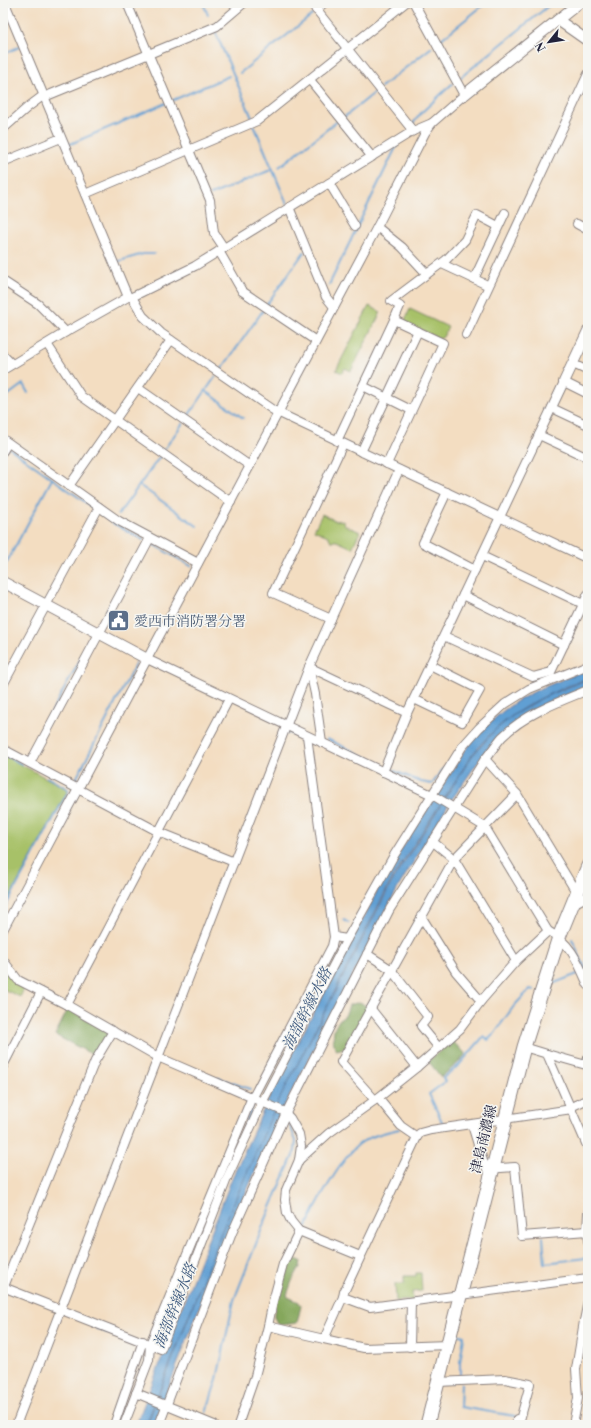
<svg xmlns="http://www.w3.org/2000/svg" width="591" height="1428" viewBox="0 0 591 1428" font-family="'Libre Bodoni','Noto Serif JP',serif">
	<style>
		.green { fill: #a7c167; stroke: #647251 }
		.forest { fill: #85a75c; stroke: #54644c }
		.water { fill: #619fd3; stroke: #426087 }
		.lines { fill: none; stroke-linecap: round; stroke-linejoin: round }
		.stream { stroke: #619fd3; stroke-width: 2 }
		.minor-casing { stroke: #8a807e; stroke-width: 10 }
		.tertiary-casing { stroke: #8a807e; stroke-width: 12 }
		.primary-casing { stroke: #8a807e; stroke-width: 15 }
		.minor { stroke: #fff; stroke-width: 8 }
		.tertiary { stroke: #fff; stroke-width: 10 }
		.primary { stroke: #fff; stroke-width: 13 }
		.labels { text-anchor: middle; stroke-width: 3; stroke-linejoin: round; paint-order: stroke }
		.service-label { font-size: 14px; fill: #4e5e75; stroke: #f6f6f2; text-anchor: start }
		.street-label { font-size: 14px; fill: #22223b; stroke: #f6f6f2 }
		.water-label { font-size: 15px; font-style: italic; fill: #3e5a7f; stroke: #f6f6f2 }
	</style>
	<rect width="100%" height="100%" fill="#f6f6f2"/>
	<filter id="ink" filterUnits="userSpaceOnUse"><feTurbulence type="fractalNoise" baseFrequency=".025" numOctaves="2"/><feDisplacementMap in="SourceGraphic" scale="8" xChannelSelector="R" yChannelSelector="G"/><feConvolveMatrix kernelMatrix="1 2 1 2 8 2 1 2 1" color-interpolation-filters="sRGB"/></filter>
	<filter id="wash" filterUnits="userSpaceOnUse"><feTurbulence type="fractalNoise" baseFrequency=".012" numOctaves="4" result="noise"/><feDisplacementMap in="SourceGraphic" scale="16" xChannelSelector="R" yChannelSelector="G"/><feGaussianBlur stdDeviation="0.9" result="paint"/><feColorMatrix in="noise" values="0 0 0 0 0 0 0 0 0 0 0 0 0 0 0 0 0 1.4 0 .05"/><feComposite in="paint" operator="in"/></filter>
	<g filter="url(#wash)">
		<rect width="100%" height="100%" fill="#f3ddc1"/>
		<g class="green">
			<polygon points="369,306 381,312 351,371 345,368 342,373 336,370"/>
			<polygon points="410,309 448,327 443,337 440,339 404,322"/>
			<polygon points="322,514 336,521 339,520 344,522 345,525 360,532 352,548 337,541 331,541 328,536 314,530"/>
			<polygon points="3,755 67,789 67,792 3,909"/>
			<polygon points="3,965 12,979 25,987 20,997 3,989"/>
			<polygon points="416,1273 421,1273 422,1291 412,1292 413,1300 396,1301 395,1284 404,1284 404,1276 416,1276"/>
		</g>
		<g class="forest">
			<polygon points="360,1002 366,1006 368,1009 346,1048 336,1050 333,1040 334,1029 339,1020 345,1016 349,1005"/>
			<polygon points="68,1009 106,1030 108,1034 95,1056 55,1035"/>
			<polygon points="452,1041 466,1054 458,1063 441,1077 428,1061"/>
			<path d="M291,1257l10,4 -1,6 -8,14 -5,14 1,2 11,5 2,4 -4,17 -16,2 -4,-2c-1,-2 -2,-4 -3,-6 -1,-12 12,-48 17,-60z"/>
		</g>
		<g class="water">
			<path d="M588,669v9c-49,19 -83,35 -116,77l-79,122 -117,229 -53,122 -77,197h-10l96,-247 35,-76 120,-230 78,-122 22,-25 16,-14 14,-10 20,-11z"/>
			<polygon points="588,679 588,686 546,704 500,736 486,751 450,802 399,886 283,1109 229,1231 154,1425 147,1425 223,1228 276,1106 394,878 472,756 495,730 515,714 544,697"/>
		</g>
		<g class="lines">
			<g class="stream">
				<polyline points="203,3 208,15"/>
				<polyline points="215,31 252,118"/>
				<polyline points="440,40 486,3"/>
				<polyline points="3,54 19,47"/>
				<polyline points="240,73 312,15"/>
				<polyline points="461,77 552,3"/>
				<polyline points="381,87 432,47"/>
				<polyline points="171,101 229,76"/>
				<polyline points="343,118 377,91 376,89"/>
				<polyline points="254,125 287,204"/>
				<polyline points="412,125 421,113 452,84"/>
				<polyline points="68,145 166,103"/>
				<polyline points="279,167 339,120"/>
				<polyline points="211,195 273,169"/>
				<polyline points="116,262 143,254 154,254"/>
				<polyline points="329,285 397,145"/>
				<polyline points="267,304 304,252"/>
				<polyline points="221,370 264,309"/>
				<polyline points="206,391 243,418"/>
				<polyline points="3,399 23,384 28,393"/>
				<polyline points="186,419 216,376"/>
				<polyline points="8,447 95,509"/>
				<polyline points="163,451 183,423"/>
				<polyline points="139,485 197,526"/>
				<polyline points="99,513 113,523 144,540"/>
				<polyline points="118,515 161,455"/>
				<polyline points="152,544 191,566"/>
				<polyline points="3,569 52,479"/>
				<polyline points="96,627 97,628 115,596"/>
				<path d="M287,734v-2c11,4 13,4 16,15"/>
				<polyline points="327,739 382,765"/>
				<polyline points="3,754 22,764"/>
				<polyline points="26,756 28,756 92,638"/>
				<polyline points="392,770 421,782 432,784 444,768"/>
				<polyline points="75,781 136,663"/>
				<polyline points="3,911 68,792 68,789 47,777"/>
				<polyline points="344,920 349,923"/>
				<polyline points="572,939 585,968 584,969"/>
				<polyline points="335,948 337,942"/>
				<polyline points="552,984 580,973"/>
				<polyline points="218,1078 250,1089"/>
				<polyline points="264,1086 326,966"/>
				<polyline points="443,1124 429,1094 445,1082 443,1078 459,1065 484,1036 488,1040 493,1035 514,1006 530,989 534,990"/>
				<polyline points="241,1134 253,1106"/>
				<path d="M305,1230c9,-22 38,-76 57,-88 11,-7 24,-10 37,-13"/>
				<polyline points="543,1237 545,1263 586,1258"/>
				<polyline points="96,1328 137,1345"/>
				<polyline points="456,1334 464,1336 460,1362 460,1376"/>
				<polyline points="157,1341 180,1282"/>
				<polyline points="461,1383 460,1407 515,1416"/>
				<polyline points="206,1413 217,1379 234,1300 263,1226 295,1151 296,1141 289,1123"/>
			</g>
		</g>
	</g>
	<g filter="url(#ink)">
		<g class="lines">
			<defs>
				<g id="minor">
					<polyline points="5,3 128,297"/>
					<polyline points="127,3 210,200 214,233 224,248"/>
					<polyline points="311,3 413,131"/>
					<polyline points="316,10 324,3"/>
					<polyline points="310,80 372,157"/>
					<polyline points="44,97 217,26 244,3"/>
					<polyline points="3,129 28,107 44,95"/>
					<polyline points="3,162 61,138"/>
					<polyline points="329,183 355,226"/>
					<polyline points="85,194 257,121 405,3"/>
					<polyline points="289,207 326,297 334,307"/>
					<polyline points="577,224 588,230"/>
					<polyline points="377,227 402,247 427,274 391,301 400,306 394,320"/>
					<polyline points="219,251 242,291 316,341"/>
					<polyline points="442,264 485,284"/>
					<polyline points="427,274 446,260 465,240 477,215 498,226"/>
					<polyline points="474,279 505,213"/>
					<polyline points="3,281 38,304 66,332"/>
					<polyline points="132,297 143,316 161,333 273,410 588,559"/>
					<polyline points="466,335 588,74"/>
					<polyline points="47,344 81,396 231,502"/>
					<polyline points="3,355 12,364"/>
					<polyline points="573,364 588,371"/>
					<polyline points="3,370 66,332 128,297 132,297 195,266 413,131 432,123 464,95 414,3"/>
					<polyline points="363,386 411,410"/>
					<polyline points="138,388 250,466"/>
					<polyline points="552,408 588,425"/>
					<polyline points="539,435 588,458"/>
					<polyline points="3,439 119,521 198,563"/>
					<polyline points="337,441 394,320 443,343 387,464"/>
					<polyline points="3,451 8,443"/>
					<polyline points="361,452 418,331"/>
					<polyline points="399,470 309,667 407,713 564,382 588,394"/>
					<polyline points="69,486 171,340"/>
					<polyline points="447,492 423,543 475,570"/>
					<polyline points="482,556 583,604"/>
					<polyline points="463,595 564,645"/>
					<polyline points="331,619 273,593 343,444"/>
					<polyline points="444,636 533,677 551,672 588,594"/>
					<polyline points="147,659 434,796 485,827 548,931"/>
					<polyline points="309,667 315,694 322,743"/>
					<polyline points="3,685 99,507"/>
					<polyline points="414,699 462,722 480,690 430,665"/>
					<polyline points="307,736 334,937 347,939"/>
					<polyline points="3,749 159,832 234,862"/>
					<polyline points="485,759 517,794 576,892"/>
					<polyline points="30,763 150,538"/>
					<polyline points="383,772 407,713"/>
					<polyline points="432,841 454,859 516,961"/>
					<polyline points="573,904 588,896"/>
					<polyline points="421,916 456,972 481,1001"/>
					<polyline points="3,930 377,227 425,133 432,123"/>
					<polyline points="367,954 392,970"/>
					<polyline points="3,960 18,980 67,1005 158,1057 283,1111 290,1118 299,1134 301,1146 299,1160 286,1190 285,1200 287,1213 291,1221 299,1231 360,1256"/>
					<polyline points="392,971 428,1017 421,1026 439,1048"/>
					<polyline points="67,1005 229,699"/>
					<polyline points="371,1009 417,1067"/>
					<polyline points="524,1047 547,1054 588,1148"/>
					<polyline points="547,1054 586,1065 588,1058"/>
					<polyline points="3,1066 41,992"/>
					<polyline points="253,1097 332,946 334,937"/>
					<polyline points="378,1098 401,1126 417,1137"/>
					<polyline points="375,1100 341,1062 454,859 517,794"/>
					<polyline points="571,1107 588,1099"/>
					<polyline points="572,1109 431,1130 420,1133 417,1137 344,1292 343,1297 370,1307 588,1278"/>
					<polyline points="472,1125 483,1161 487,1169 515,1167 522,1236 587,1231"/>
					<path d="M299,1160l30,-27 49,-35 39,-31 43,-38 21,-28 35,-40 32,-30c23,12 30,31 40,54"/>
					<polyline points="588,1213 587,1231 588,1241"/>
					<polyline points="3,1287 161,1349 228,1176 263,1101 347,939 393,857 462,747 479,728 505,704 529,689 588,665"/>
					<polyline points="3,1289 95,1061 113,1031"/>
					<polyline points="588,1301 584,1321 588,1330"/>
					<polyline points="268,1326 324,1339 343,1297"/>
					<polyline points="324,1339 364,1348 448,1345"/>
					<polyline points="410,1347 411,1302"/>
					<polyline points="438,1382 505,1379 530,1384 520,1420 517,1419 516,1425"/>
					<polyline points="136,1393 214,1425"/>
					<polyline points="16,1425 309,667"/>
					<polyline points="114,1425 143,1341"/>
					<polyline points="124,1425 149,1360 150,1344 252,1097"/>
					<path d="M159,1425l73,-192 54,-120 104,-204 95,-150c6,-7 11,-15 17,-22 23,-23 56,-35 86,-47"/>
					<polyline points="238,1425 255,1376 268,1326 273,1301 283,1264 299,1231"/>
					<polyline points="573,1425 578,1398 576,1369 584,1321"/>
				</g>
				<g id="tertiary">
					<polyline points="558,20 588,41"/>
					<polyline points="464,95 579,3"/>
					<polyline points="564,382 588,331"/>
					<polyline points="3,582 147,659"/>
				</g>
				<polyline id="primary" points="427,1425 524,1047 559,937 588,866"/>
			</defs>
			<use href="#minor" class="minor-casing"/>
			<use href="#tertiary" class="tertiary-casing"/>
			<use href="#primary" class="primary-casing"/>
			<use href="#minor" class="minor"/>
			<use href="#tertiary" class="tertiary"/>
			<use href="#primary" class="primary"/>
		</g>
	</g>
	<defs>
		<symbol id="civic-square" viewBox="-11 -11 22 22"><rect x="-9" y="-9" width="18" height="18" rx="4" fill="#5c6f8a" stroke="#f6f6f2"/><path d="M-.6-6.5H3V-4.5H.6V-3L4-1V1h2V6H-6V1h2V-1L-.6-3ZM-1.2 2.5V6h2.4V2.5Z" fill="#fff"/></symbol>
	</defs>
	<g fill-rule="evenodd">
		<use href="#civic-square" x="106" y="608" width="25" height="25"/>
	</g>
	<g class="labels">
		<g class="service-label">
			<text x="134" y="626">愛西市消防署分署</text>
		</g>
		<g class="street-label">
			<text transform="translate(483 1139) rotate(-76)" y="5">津島南濃線</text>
		</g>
		<g class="water-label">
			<text transform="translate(307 1009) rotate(-63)" y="5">海部幹線水路</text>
			<text transform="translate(175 1306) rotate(-68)" y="5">海部幹線水路</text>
		</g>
	</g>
	<rect width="591" height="1428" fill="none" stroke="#f6f6f2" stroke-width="16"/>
	<g transform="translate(549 42) rotate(240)" stroke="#f6f6f2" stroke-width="3" paint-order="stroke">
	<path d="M0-3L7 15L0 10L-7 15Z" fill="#22223b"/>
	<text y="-6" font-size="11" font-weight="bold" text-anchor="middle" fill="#22223b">N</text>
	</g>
</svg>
